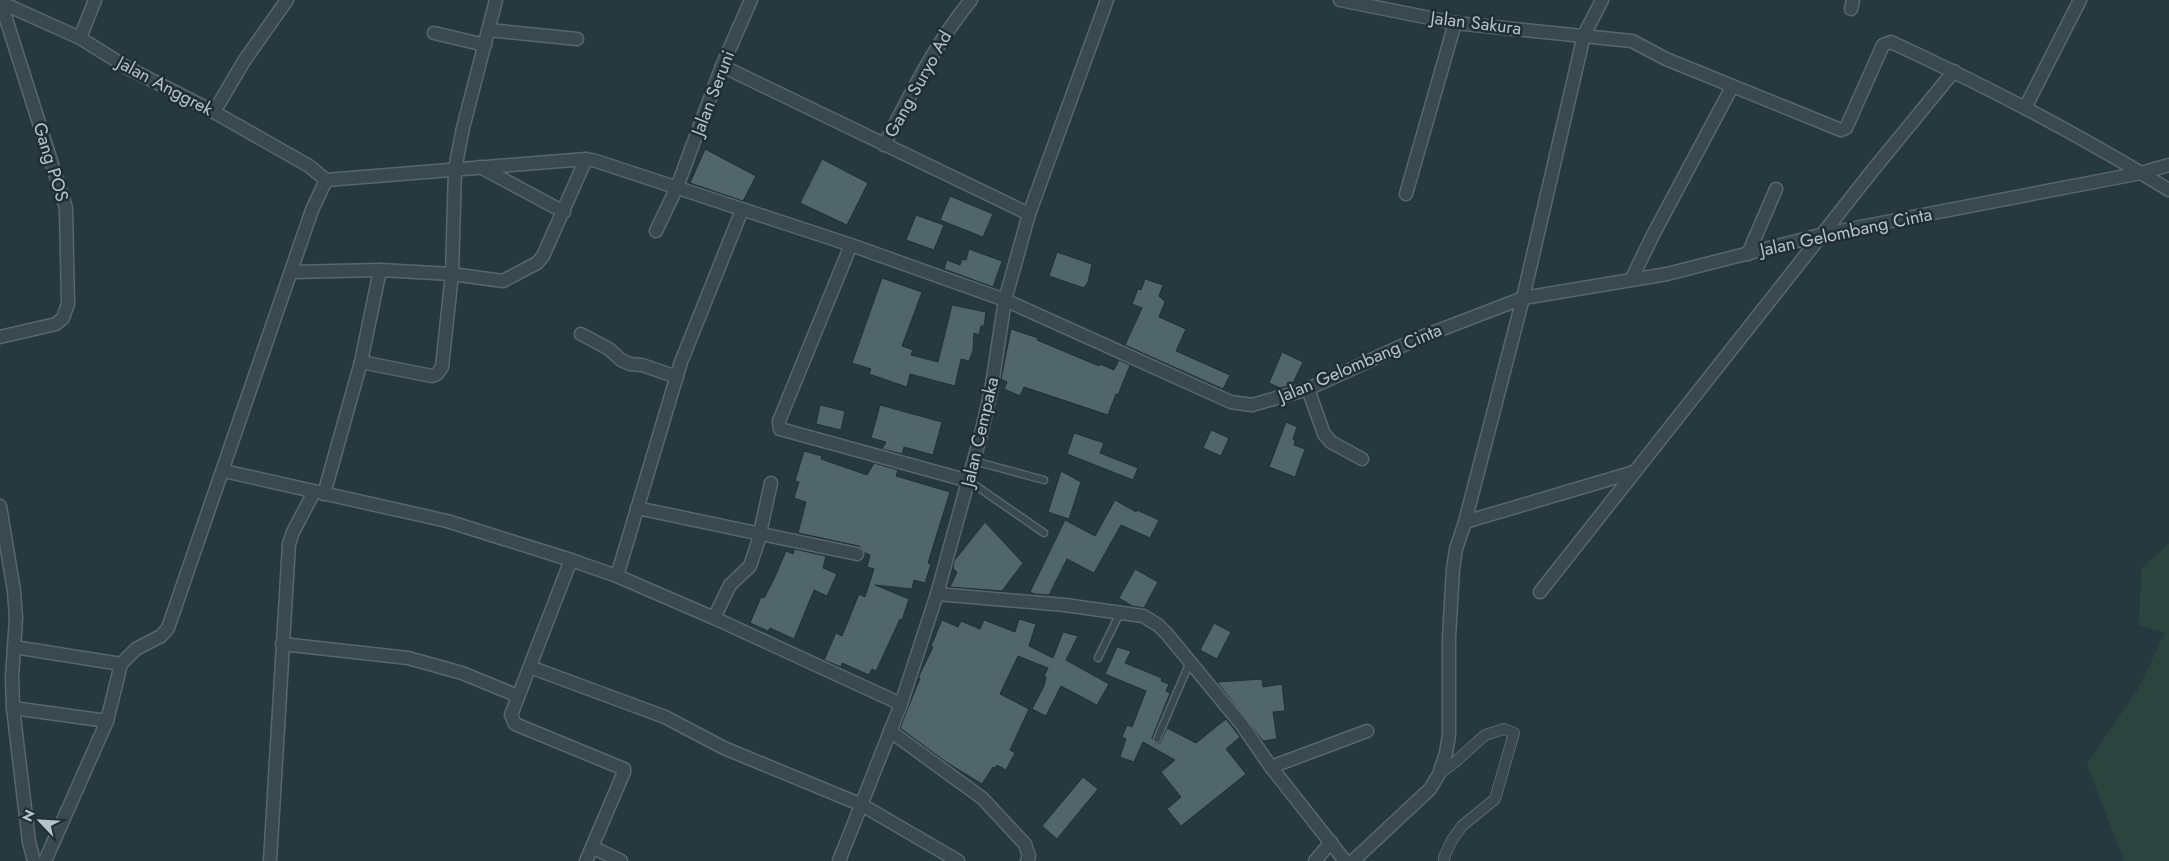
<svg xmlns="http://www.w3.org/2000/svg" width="2169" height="861" viewBox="0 0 2169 861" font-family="Jost,sans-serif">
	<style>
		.green { fill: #2b443d }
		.building { fill: #51666b; stroke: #213036 }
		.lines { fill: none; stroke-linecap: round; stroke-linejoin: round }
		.service-casing { stroke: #58676c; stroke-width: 9 }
		.pedestrian-casing { stroke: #58676c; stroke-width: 12 }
		.minor-casing { stroke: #58676c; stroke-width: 15 }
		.service { stroke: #3a494f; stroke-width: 6 }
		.pedestrian { stroke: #3a494f; stroke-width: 10 }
		.minor { stroke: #3a494f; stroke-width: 12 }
		.labels { text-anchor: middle; stroke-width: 5; stroke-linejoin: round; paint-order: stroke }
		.street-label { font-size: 18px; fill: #b7c4c9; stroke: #1f2e34 }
	</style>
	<rect width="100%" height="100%" fill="#26393f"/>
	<polygon class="green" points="2169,543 2169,861 2124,861 2087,764 2138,689 2165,633 2139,625 2141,569"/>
	<g class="building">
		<polygon points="705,149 756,176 743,201 690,183"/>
		<polygon points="822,159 868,183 847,225 800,203"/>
		<polygon points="950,196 993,214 983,237 940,220"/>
		<polygon points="916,215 944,225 934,250 906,240"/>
		<polygon points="969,249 1002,261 993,287 944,269 947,260 960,265 962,259 966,260"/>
		<polygon points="1057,252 1092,264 1088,282 1084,288 1049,276"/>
		<polygon points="882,278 922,292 902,346 913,350 911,355 938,362 952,305 986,312 984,326 981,326 979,335 974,333 973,351 969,361 961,359 955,386 910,374 907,387 869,374 871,369 852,363"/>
		<polygon points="1145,279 1163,285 1159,296 1165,302 1159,317 1186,329 1176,351 1230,375 1223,389 1125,345 1142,308 1132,304 1138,289 1141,290"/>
		<polygon points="1011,329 1038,338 1037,340 1099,366 1100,364 1114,370 1119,360 1130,365 1118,395 1116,394 1108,415 1024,387 1020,396 1004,389 1007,382 1001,379"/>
		<polygon points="1282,352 1303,362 1292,385 1280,388 1269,383"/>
		<polygon points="820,405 845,411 841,430 816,424"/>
		<polygon points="880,405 942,422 933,455 904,447 902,454 882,449 886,442 871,438"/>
		<polygon points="1286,422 1297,427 1293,439 1295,440 1294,445 1305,449 1295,477 1269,467"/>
		<polygon points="1211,430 1229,438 1221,456 1203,448"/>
		<polygon points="1074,433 1104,443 1100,453 1138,468 1133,480 1067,454"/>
		<polygon points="804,451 822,456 821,459 867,475 874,463 898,470 896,476 950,492 928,563 931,564 925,583 914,580 912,589 875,585 909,599 902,620 900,619 876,671 872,669 869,675 842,663 841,667 824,660 836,633 842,636 859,594 865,597 874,569 867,567 870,555 865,553 859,546 798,533 806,502 794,498 799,482 795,481"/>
		<polygon points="1061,471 1081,482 1069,519 1048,512"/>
		<polygon points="1115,500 1136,512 1137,510 1159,520 1150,538 1121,525 1094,573 1067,559 1049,595 1035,594 1030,592 1065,520 1095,536"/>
		<polygon points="985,522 1023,563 1002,591 950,587 957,572 953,568 954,561"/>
		<polygon points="794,549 826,556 823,568 837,574 827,596 814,590 794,639 770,628 768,631 750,623 761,597 764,598 774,579 786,551 793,554"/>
		<polygon points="1135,569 1158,582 1144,608 1132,606 1119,598"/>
		<polygon points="1019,619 1036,624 1029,646 1053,658 1063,632 1078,636 1066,660 1109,684 1097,705 1061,686 1046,716 1032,709 1044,686 1046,677 1044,676 1048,668 1018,656 1000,694 1029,709 1010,750 1015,753 1006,770 997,765 995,768 993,767 982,784 946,762 900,728 920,678 918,678 933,647 931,646 942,620 958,627 961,621 980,629 984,620 1015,632"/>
		<polygon points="1214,623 1231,632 1217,659 1200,650"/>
		<polygon points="1117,647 1131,651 1125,663 1162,678 1161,681 1169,684 1166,691 1170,693 1152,738 1155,743 1160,743 1167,728 1196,743 1226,719 1240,737 1226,749 1246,774 1181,826 1167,809 1181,797 1161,772 1175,760 1143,742 1134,762 1120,757 1126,739 1122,737 1127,725 1132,727 1146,691 1105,674"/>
		<polygon points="1262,679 1263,687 1282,684 1285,711 1273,712 1277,739 1263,741 1217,682"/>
		<polygon points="1083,777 1098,789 1057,839 1042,826"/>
	</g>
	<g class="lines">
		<defs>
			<g id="service">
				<polyline points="974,461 1044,480"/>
				<polyline points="969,481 1044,533"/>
				<polyline points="1098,658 1120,613"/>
				<polyline points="1157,739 1190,662"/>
			</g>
			<polyline id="pedestrian" points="1439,774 1454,763 1485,735 1504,729 1514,733 1495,799 1462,826 1452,840 1444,857 1444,861"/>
			<g id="minor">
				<polyline points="496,0 463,128 455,169 452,274 442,367 437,374 432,376 361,362 380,270 452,274 503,281 537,263 543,256 586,159"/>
				<path d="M1340,0l115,23 177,18 34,18 175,71 5,-2 37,-83 8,-3c95,44 189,93 278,148"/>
				<polyline points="0,2 80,38 128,68 214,112 309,166 326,180"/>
				<polyline points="1851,9 1853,0"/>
				<polyline points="489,30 577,39"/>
				<polyline points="434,33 485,45"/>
				<polyline points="80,38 95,0"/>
				<polyline points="722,66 1029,214"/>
				<polyline points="2025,108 2080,0"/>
				<polyline points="214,112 244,61 287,0"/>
				<path d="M884,145c27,-51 50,-100 87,-145"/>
				<polyline points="480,167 564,212"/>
				<polyline points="1406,194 1455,23"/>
				<polyline points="656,231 677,187 722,66 751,0"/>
				<polyline points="851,245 779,421 780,429 969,481"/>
				<polyline points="1748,254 1776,189"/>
				<polyline points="291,272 380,270"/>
				<polyline points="1631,280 1654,233 1732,87"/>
				<polyline points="581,334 609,349 621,360 630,364 642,365 677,377"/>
				<polyline points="0,337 56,324 63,318 68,304 66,208 1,3"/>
				<polyline points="1308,389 1324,434 1331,442 1362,459"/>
				<polyline points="224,471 447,521 571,560 617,576 714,618 901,704"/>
				<polyline points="324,494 361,362"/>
				<polyline points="0,506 14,591 16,618 12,677 13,708 29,842 34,861"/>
				<polyline points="637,508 857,554"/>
				<polyline points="1465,522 1634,472"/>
				<polyline points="571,560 511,715 515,724 624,769 624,772 586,861"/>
				<polyline points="617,576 681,362 742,210"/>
				<polyline points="1540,592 1873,170 1954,71"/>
				<polyline points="937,594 1065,605 1143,616 1158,625 1167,634 1242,725 1271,767 1345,861"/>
				<polyline points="714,618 730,585 750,566 758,542 771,483"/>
				<polyline points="282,644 408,658 462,673 518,696"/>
				<polyline points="14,647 121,664"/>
				<polyline points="530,667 665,717 724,748 862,805 958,861"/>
				<polyline points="13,708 107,721"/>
				<polyline points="890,731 982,798 1025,844 1029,856 1027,861"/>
				<polyline points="1271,767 1367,731"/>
				<polyline points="592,847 621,861"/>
				<polyline points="45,861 107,721 121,664 136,649 161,636 168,628 312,210 326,180 586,159 596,161 851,245 1005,300 1231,402 1252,405 1308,389 1419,338 1523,298 1667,274 1824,234 2141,173 2169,165"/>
				<polyline points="270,861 289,544 293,532 314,492"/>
				<polyline points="839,861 901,704 937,594 980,438 991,391 1005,300 1029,214 1107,0"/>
				<polyline points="1315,861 1331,842"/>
				<polyline points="1353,861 1430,789 1439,774 1446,753 1449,735 1449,638 1453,569 1456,549 1465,522 1523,298 1584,35 1602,0"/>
			</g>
		</defs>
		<use href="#service" class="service-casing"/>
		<use href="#pedestrian" class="pedestrian-casing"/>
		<use href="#minor" class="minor-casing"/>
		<use href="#service" class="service"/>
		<use href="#pedestrian" class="pedestrian"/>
		<use href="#minor" class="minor"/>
	</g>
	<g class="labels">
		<g class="street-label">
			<text transform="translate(1476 23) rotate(7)" y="6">Jalan Sakura</text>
			<text transform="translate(918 84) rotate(-61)" y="6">Gang Suryo Ad</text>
			<text transform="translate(165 86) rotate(28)" y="6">Jalan Anggrek</text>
			<text transform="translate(713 93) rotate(-69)" y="6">Jalan Seruni</text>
			<text transform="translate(51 162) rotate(73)" y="6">Gang POS</text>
			<text transform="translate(1846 232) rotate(-12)" y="6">Jalan Gelombang Cinta</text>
			<text transform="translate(1360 363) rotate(-23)" y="6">Jalan Gelombang Cinta</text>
			<text transform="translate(980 432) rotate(-77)" y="6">Jalan Cempaka</text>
		</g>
	</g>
	<g transform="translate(40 821) rotate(295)" stroke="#1f2e34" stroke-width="4" paint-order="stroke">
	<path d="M0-4L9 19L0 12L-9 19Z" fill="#b7c4c9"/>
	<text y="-8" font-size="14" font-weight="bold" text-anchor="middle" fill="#b7c4c9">N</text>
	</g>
</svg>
